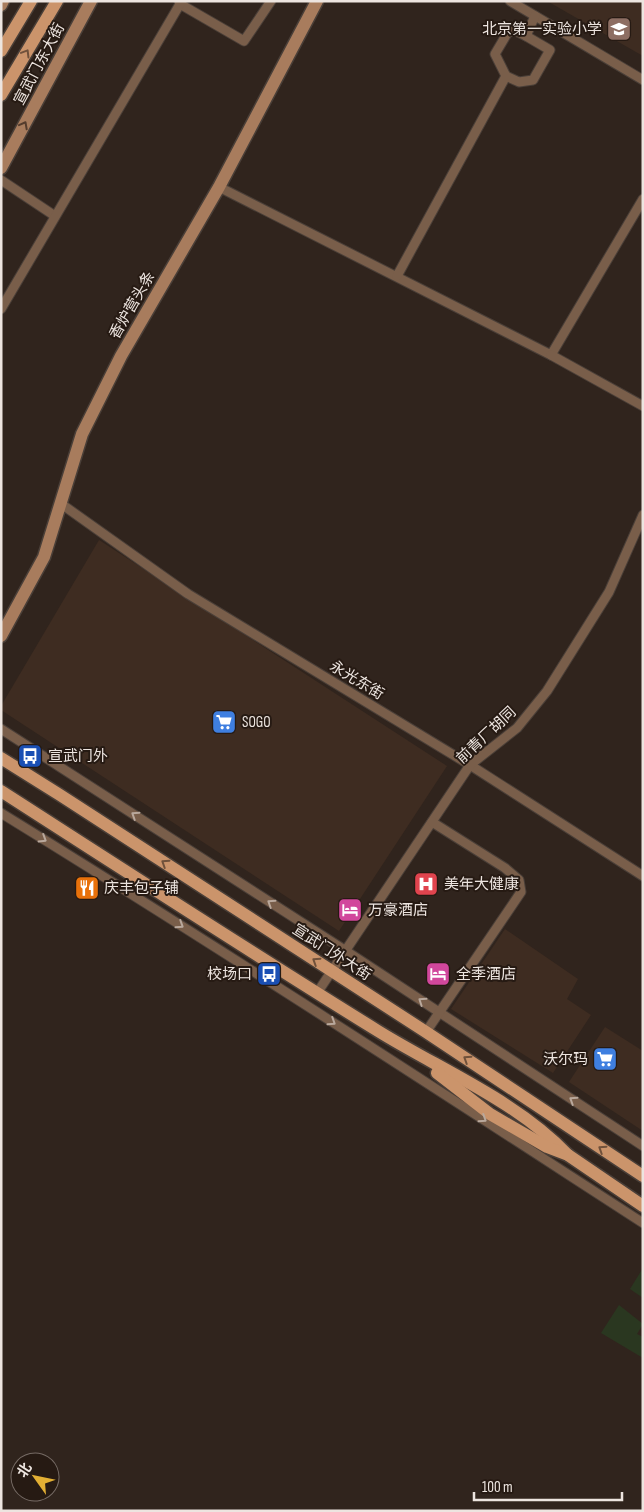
<svg xmlns="http://www.w3.org/2000/svg" width="644" height="1512" viewBox="0 0 644 1512" font-family="'Sofia Sans Condensed','Noto Sans SC',sans-serif">
	<style>
		.built { fill: #3e2c21 }
		.green { fill: #2a3720 }
		.lines { fill: none; stroke-linecap: round; stroke-linejoin: round }
		.street-casing { stroke: #4a3f38; stroke-width: 11 }
		.secondary-casing { stroke: #4a3f38; stroke-width: 15 }
		.primary-casing { stroke: #4a3f38; stroke-width: 15 }
		.street { stroke: #795e4a; stroke-width: 9 }
		.secondary { stroke: #a87c5d; stroke-width: 12 }
		.primary { stroke: #cb946b; stroke-width: 12 }
		.oneway { stroke: #70513b }
		.oneway2 { stroke: #543c2d }
		.oneway3 { stroke: #b9a89c }
		.labels { text-anchor: middle; stroke-width: 4; stroke-linejoin: round; paint-order: stroke }
		.poi-label { font-size: 15px; fill: #ede5e0; stroke: #261a13; text-anchor: start }
		.street-label { font-size: 15px; fill: #ede5e0; stroke: #261a13 }
	</style>
	<rect width="100%" height="100%" fill="#30241d"/>
	<g class="built">
		<polygon points="547,1 643,1 643,56"/>
		<polygon points="99,540 447,766 339,931 1,710 1,706"/>
		<polygon points="505,929 578,979 567,999 591,1015 553,1073 451,1009"/>
		<polygon points="605,1027 643,1051 643,1131 569,1082"/>
	</g>
	<g class="green">
		<polygon points="643,1268 643,1298 630,1289"/>
		<polygon points="619,1305 643,1324 637,1334 643,1337 643,1358 601,1333"/>
	</g>
	<g class="lines">
		<defs>
			<g id="street">
				<polyline points="510,1 643,80"/>
				<polyline points="180,4 244,41 271,1"/>
				<polyline points="506,76 519,82 533,80 550,50 526,36"/>
				<polyline points="1,180 55,216"/>
				<polyline points="219,187 551,355 643,199"/>
				<polyline points="397,276 506,76 495,54 508,32 516,31 526,36 535,16"/>
				<polyline points="1,309 180,4 179,1"/>
				<polyline points="551,355 643,406"/>
				<polyline points="60,503 188,594 470,765 643,876"/>
				<polyline points="1,729 346,951 643,1146"/>
				<path d="M1,813c216,133 429,272 642,410"/>
				<polyline points="317,993 470,765 517,728 547,691 609,592 643,515"/>
				<polyline points="426,1032 521,892 519,880 505,868 432,822"/>
			</g>
			<g id="secondary">
				<polyline points="1,5 3,1"/>
				<polyline points="1,168 91,1"/>
				<polyline points="1,636 44,557 82,434 121,356 219,187 317,1"/>
			</g>
			<g id="primary">
				<polyline points="1,51 31,1"/>
				<polyline points="1,95 57,1"/>
				<polyline points="1,758 60,795 426,1032 643,1176"/>
				<path d="M1,791c126,81 251,162 377,240 63,39 139,70 190,124"/>
				<polyline points="437,1073 490,1114 547,1147 568,1155 643,1206"/>
			</g>
		</defs>
		<use href="#street" class="street-casing"/>
		<use href="#secondary" class="secondary-casing"/>
		<use href="#primary" class="primary-casing"/>
		<use href="#street" class="street"/>
		<use href="#secondary" class="secondary"/>
		<use href="#primary" class="primary"/>
	</g>
	<defs><path id="oneway-chevron" d="M-2-3.5L2.5 0L-2 3.5" fill="none" stroke-width="1.6" stroke-linecap="round" stroke-linejoin="round" transform="scale(1.25)"/></defs>
	<g class="oneway">
		<use href="#oneway-chevron" transform="translate(26 53) rotate(-59)"/>
		<use href="#oneway-chevron" transform="translate(165 863) rotate(-147)"/>
		<use href="#oneway-chevron" transform="translate(316 961) rotate(-147)"/>
		<use href="#oneway-chevron" transform="translate(467 1059) rotate(-147)"/>
		<use href="#oneway-chevron" transform="translate(602 1149) rotate(-147)"/>
	</g>
	<use class="oneway2" href="#oneway-chevron" transform="translate(24 125) rotate(-62)"/>
	<g class="oneway3">
		<use href="#oneway-chevron" transform="translate(135 815) rotate(-147)"/>
		<use href="#oneway-chevron" transform="translate(43 839) rotate(32)"/>
		<use href="#oneway-chevron" transform="translate(271 903) rotate(-147)"/>
		<use href="#oneway-chevron" transform="translate(180 925) rotate(33)"/>
		<use href="#oneway-chevron" transform="translate(422 1001) rotate(-146)"/>
		<use href="#oneway-chevron" transform="translate(332 1022) rotate(33)"/>
		<use href="#oneway-chevron" transform="translate(573 1100) rotate(-147)"/>
		<use href="#oneway-chevron" transform="translate(483 1119) rotate(33)"/>
	</g>
	<defs>
		<symbol id="school-square" viewBox="-11 -11 22 22"><rect x="-9" y="-9" width="18" height="18" rx="4" fill="#8d6e63" stroke="#261a13"/><path d="M0-5L7-2L0 1L-7-2ZM-4 1L0 2.5L4 1V4Q0 6-4 4Z" fill="#fff"/></symbol>
		<symbol id="supermarket-square" viewBox="-11 -11 22 22"><rect x="-9" y="-9" width="18" height="18" rx="4" fill="#3f7fe0" stroke="#261a13"/><path d="M-6-5.5h2.5l.6 2H6L4.5 2H-2.5L-4.4-4H-6ZM-1.5 3.2a1.3 1.3 0 1 0 .1 0ZM3 3.2a1.3 1.3 0 1 0 .1 0Z" fill="#fff"/></symbol>
		<symbol id="bus-square" viewBox="-11 -11 22 22"><rect x="-9" y="-9" width="18" height="18" rx="4" fill="#1a4fb4" stroke="#261a13"/><path d="M-5-6H5V4H4V6H2V4H-2V6H-4V4H-5ZM-3.5-4V0h7V-4ZM-3.5 1.2v1.5H-2V1.2ZM2 1.2v1.5H3.5V1.2Z" fill="#fff"/></symbol>
		<symbol id="hospital-square" viewBox="-11 -11 22 22"><rect x="-9" y="-9" width="18" height="18" rx="4" fill="#e0444e" stroke="#261a13"/><path d="M-5-5h3v3.5h4V-5h3V5h-3V1.5h-4V5h-3Z" fill="#fff"/></symbol>
		<symbol id="restaurant-square" viewBox="-11 -11 22 22"><rect x="-9" y="-9" width="18" height="18" rx="4" fill="#e8710a" stroke="#261a13"/><path d="M-5-6h1v4h1v-4h1v4h1v-4h1v5L-1.5 .5V6h-2V.5L-5-1ZM5-6V6H3V1.5H1.5Q1.5-4 5-6Z" fill="#fff"/></symbol>
		<symbol id="hotel-square" viewBox="-11 -11 22 22"><rect x="-9" y="-9" width="18" height="18" rx="4" fill="#d1479c" stroke="#261a13"/><path d="M-6-4.5h1.5V1H6V5H4.5V3h-9V5H-6ZM-4 0a1.8 1.8 0 1 1 3.6 0ZM.5 0V-2.5h3Q6-2.5 6 0Z" fill="#fff"/></symbol>
	</defs>
	<g fill-rule="evenodd">
		<use href="#school-square" x="605" y="15" width="28" height="28"/>
		<use href="#supermarket-square" x="210" y="708" width="28" height="28"/>
		<use href="#bus-square" x="16" y="742" width="28" height="28"/>
		<use href="#hospital-square" x="412" y="870" width="28" height="28"/>
		<use href="#restaurant-square" x="73" y="874" width="28" height="28"/>
		<use href="#hotel-square" x="336" y="896" width="28" height="28"/>
		<use href="#bus-square" x="255" y="960" width="28" height="28"/>
		<use href="#hotel-square" x="424" y="960" width="28" height="28"/>
		<use href="#supermarket-square" x="591" y="1045" width="28" height="28"/>
	</g>
	<g class="labels">
		<g class="poi-label">
			<text x="602" y="34" text-anchor="end">北京第一实验小学</text>
			<text x="242" y="727">SOGO</text>
			<text x="48" y="761">宣武门外</text>
			<text x="444" y="889">美年大健康</text>
			<text x="104" y="893">庆丰包子铺</text>
			<text x="368" y="915">万豪酒店</text>
			<text x="252" y="979" text-anchor="end">校场口</text>
			<text x="456" y="979">全季酒店</text>
			<text x="588" y="1064" text-anchor="end">沃尔玛</text>
		</g>
		<g class="street-label">
			<text transform="translate(39 64) rotate(-62)" y="5">宣武门东大街</text>
			<text transform="translate(132 305) rotate(-60)" y="5">香炉营头条</text>
			<text transform="translate(357 680) rotate(31)" y="5">永光东街</text>
			<text transform="translate(486 735) rotate(-43)" y="5">前青厂胡同</text>
			<text transform="translate(332 952) rotate(33)" y="5">宣武门外大街</text>
		</g>
	</g>
	<rect width="644" height="1512" fill="none" stroke="#ede5e0" stroke-width="5"/>
	<g transform="translate(35 1477) rotate(303)"><circle r="24" fill="#261a13" stroke="#766b65"/>
	<path d="M0-4L9 19L0 12L-9 19Z" fill="#e2af34"/>
	<text y="-8" font-size="14" font-weight="bold" text-anchor="middle" fill="#ede5e0">北</text>
	</g>
	<path d="M474 1492v8h148v-8" fill="none" stroke="#ede5e0" stroke-width="2.5"/>
	<text x="482" y="1492" font-size="15" fill="#ede5e0" stroke="#261a13" stroke-width="4" paint-order="stroke">100 m</text>
</svg>
